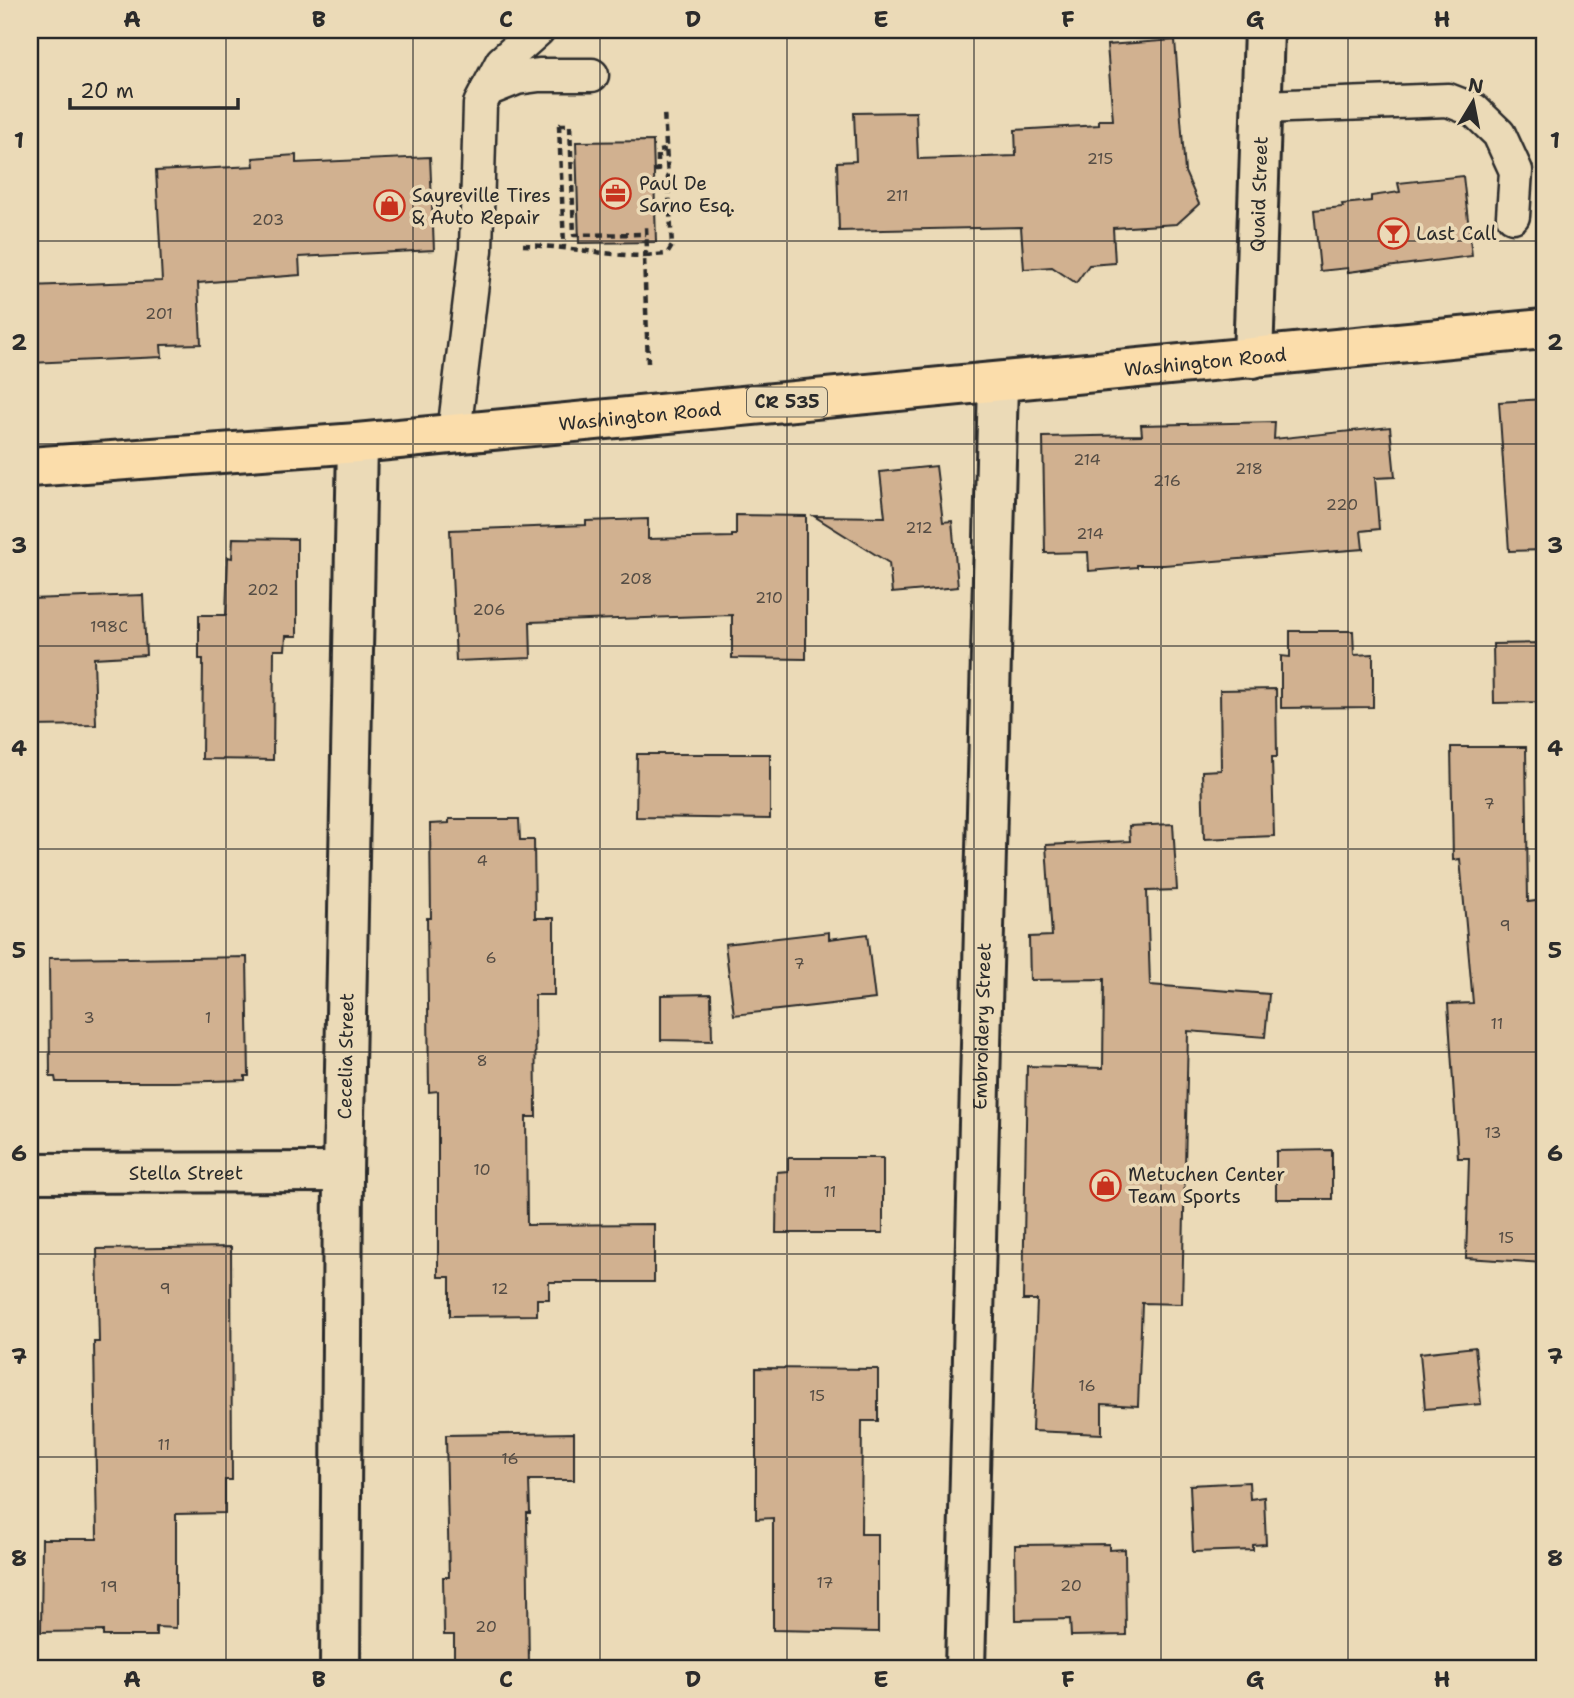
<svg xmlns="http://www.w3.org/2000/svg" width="1574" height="1698" viewBox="0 0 1574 1698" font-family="'Shantell Sans',sans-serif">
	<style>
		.building { fill: #d1b190; stroke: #2b2b2b; stroke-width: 2 }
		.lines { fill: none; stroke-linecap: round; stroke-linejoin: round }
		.service-casing { stroke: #2b2b2b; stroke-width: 37 }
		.minor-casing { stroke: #2b2b2b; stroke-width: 44 }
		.primary-casing { stroke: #2b2b2b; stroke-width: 44 }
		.path { stroke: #2b2b2b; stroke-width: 4.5; stroke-dasharray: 7 5; stroke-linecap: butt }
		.service { stroke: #ebdab7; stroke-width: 32 }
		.minor { stroke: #ebdab7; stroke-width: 38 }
		.primary { stroke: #fbddab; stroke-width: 38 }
		.grid { fill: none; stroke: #2b2b2b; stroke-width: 2; stroke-opacity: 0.55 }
		.labels { text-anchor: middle; stroke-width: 7; stroke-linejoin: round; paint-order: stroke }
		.number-label { font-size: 16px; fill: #544c44 }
		.shield { fill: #ebdab7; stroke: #656055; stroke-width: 2 }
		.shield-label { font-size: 18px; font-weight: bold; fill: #2b2b2b }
		.poi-label { font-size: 19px; fill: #2b2b2b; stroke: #ebdab7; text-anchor: start }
		.street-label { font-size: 19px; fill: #2b2b2b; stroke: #ebdab7 }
		.neatline { fill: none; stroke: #2b2b2b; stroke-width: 2.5 }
		.grid-label { font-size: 23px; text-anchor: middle; font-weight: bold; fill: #2b2b2b }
	</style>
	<rect width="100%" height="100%" fill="#ebdab7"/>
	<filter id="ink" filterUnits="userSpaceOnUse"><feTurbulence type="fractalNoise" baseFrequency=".0143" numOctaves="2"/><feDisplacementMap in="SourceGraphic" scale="14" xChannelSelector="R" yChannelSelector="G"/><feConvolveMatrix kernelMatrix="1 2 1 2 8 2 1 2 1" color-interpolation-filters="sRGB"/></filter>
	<g filter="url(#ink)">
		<g class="building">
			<polygon points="1175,40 1185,172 1199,204 1177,224 1113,228 1115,263 1089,265 1076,283 1052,267 1024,269 1021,227 839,231 837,162 856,161 854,113 916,112 918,159 1016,156 1015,130 1099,125 1099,120 1113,120 1107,45"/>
			<polygon points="653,141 656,242 579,243 576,142"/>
			<polygon points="296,155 296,163 430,157 434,250 299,257 300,275 198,283 201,344 161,345 162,357 30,363 30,286 162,281 156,171 254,166 253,158"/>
			<polygon points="1463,176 1472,256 1348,272 1348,268 1320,271 1314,210 1343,207 1342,204 1371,201 1371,196 1400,192 1398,183"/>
			<polygon points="1544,399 1544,550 1509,551 1499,402"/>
			<polygon points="1275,422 1274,439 1390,427 1395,477 1375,478 1379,529 1361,531 1363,549 1164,565 1137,565 1137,567 1089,571 1088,552 1045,553 1043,437 1142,435 1141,425"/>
			<polygon points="936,466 943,522 952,521 958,587 892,593 889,563 814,516 885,517 880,472"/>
			<polygon points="736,515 806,516 806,659 732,658 732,615 530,622 531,658 456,661 450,530 586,525 586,521 648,519 648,539 732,537 732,535 736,535"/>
			<polygon points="233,538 297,539 297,636 286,636 285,650 274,650 273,760 202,759 203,659 199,659 199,615 226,615 228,557 232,558"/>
			<polygon points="143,595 146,655 94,658 96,725 30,726 30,599"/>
			<polygon points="1290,631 1353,631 1354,655 1373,654 1373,707 1281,708 1281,656 1290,657"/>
			<polygon points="1544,643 1544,702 1494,703 1493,644"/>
			<polygon points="1276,689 1277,757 1272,757 1274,836 1204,839 1202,771 1221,770 1220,690"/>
			<polygon points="1451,747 1526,747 1528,902 1544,900 1544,1263 1466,1258 1469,1158 1458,1158 1448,1004 1473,1003 1460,859 1453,860"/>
			<polygon points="637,754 770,754 770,819 636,817"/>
			<polygon points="449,819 519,819 520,840 534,840 535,918 554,918 554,995 535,995 536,1117 526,1117 527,1225 654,1224 654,1282 549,1282 549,1299 537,1299 537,1315 450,1316 450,1277 438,1277 438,1091 429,1092 427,918 431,918 430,824 449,823"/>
			<polygon points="1173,824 1177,890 1147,891 1150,985 1269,994 1265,1037 1188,1031 1182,1304 1142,1303 1138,1406 1102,1404 1102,1434 1032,1431 1037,1300 1023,1300 1027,1066 1103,1068 1104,979 1030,980 1029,937 1052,936 1046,845 1130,841 1129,826"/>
			<polygon points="829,932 829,939 867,934 875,999 734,1015 725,944"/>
			<polygon points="127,957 128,959 247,957 249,1076 245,1076 245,1080 174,1082 56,1082 55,1077 50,1077 49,958"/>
			<polygon points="711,994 712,1041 661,1040 661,995"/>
			<polygon points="1332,1150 1332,1199 1276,1199 1276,1151"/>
			<polygon points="788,1158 883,1158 883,1233 776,1233 777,1172 788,1171"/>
			<polygon points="231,1247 232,1480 225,1480 225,1513 176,1514 176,1628 156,1627 156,1636 103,1636 103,1631 41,1632 42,1539 97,1539 94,1342 99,1342 97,1249"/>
			<polygon points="1475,1347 1481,1404 1425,1409 1420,1353"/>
			<polygon points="756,1368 878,1369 878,1421 862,1421 861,1534 878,1534 878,1632 773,1630 773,1518 756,1519"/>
			<polygon points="574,1433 574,1480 529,1480 530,1513 527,1513 529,1668 454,1668 454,1635 444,1635 443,1577 449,1577 446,1435"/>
			<polygon points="1249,1482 1250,1499 1264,1497 1266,1544 1253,1545 1253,1550 1193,1552 1190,1485"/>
			<polygon points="1109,1544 1109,1550 1125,1549 1126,1635 1071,1636 1070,1619 1016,1620 1015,1545"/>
		</g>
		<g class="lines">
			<defs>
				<g id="service">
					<polyline points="487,90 517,78 539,75 592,75"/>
					<polyline points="1261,107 1448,100 1474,110 1499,134 1516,171 1513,216"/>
					<polyline points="454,433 476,250 480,104 502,62 538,30"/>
				</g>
				<g id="minor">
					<path id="s1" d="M1253,358l11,-328"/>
					<path id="s2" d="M30,1173l313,-1"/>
					<path id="s3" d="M340,1668l3,-496 14,-729"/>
					<path id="s4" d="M965,1668l33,-1285"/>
				</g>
				<g id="primary">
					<path id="s5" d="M30,467l327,-24 1187,-114"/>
				</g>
			</defs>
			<use href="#service" class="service-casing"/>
			<use href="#minor" class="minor-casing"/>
			<use href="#primary" class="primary-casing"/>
			<g class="path">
				<polyline points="559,125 570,125 574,235 646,234"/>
				<polyline points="559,125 564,246"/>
				<polyline points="654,170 658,170 658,151 666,150"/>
				<path d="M523,245c41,1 80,10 121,11l3,-6 -1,-24"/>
				<polyline points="648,363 644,256 667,254 672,246 664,111"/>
			</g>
			<use href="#service" class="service"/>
			<use href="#minor" class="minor"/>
			<use href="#primary" class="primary"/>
		</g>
	</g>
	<path class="grid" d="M226,30v1638M413,30v1638M600,30v1638M787,30v1638M974,30v1638M1161,30v1638M1348,30v1638M30,241h1514M30,444h1514M30,646h1514M30,849h1514M30,1052h1514M30,1254h1514M30,1457h1514"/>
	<defs>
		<symbol id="office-ring" viewBox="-11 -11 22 22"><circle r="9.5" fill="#ebdab7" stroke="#c8321e" stroke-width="1.5"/><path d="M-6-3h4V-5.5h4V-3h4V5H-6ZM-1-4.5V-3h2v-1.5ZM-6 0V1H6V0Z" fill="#c8321e"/></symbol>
		<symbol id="shop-ring" viewBox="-11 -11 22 22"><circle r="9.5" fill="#ebdab7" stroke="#c8321e" stroke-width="1.5"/><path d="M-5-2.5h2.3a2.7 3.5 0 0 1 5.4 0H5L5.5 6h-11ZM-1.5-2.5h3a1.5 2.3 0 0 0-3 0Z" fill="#c8321e"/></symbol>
		<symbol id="bar-ring" viewBox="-11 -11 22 22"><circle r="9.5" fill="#ebdab7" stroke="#c8321e" stroke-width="1.5"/><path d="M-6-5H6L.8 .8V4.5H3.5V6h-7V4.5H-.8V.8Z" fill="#c8321e"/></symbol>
	</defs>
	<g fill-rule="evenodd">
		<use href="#office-ring" x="598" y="176" width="35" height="35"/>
		<use href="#shop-ring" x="372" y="188" width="35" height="35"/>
		<use href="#bar-ring" x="1376" y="216" width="35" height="35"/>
		<use href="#shop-ring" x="1088" y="1168" width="35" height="35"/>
	</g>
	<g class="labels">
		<g class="number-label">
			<text x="1100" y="164">215</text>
			<text x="897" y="201">211</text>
			<text x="268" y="225">203</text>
			<text x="159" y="319">201</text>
			<text x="1087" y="465">214</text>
			<text x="1249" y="474">218</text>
			<text x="1167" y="486">216</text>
			<text x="1342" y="510">220</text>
			<text x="919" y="533">212</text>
			<text x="1090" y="539">214</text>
			<text x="636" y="584">208</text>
			<text x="263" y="595">202</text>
			<text x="769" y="603">210</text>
			<text x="489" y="615">206</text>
			<text x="109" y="632">198C</text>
			<text x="1489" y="809">7</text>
			<text x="482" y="866">4</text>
			<text x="1505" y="931">9</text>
			<text x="491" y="963">6</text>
			<text x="799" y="969">7</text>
			<text x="89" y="1023">3</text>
			<text x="208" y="1023">1</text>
			<text x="1497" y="1029">11</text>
			<text x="482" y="1066">8</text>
			<text x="1493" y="1138">13</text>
			<text x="482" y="1175">10</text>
			<text x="830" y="1197">11</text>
			<text x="1506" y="1243">15</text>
			<text x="165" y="1294">9</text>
			<text x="500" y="1294">12</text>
			<text x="1087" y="1391">16</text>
			<text x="817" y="1401">15</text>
			<text x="164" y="1450">11</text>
			<text x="510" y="1464">16</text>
			<text x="825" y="1588">17</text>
			<text x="1071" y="1591">20</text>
			<text x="109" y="1592">19</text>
			<text x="486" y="1632">20</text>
		</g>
		<rect class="shield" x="747" y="387.5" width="80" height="29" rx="5"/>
		<g class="shield-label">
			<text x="787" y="408">CR 535</text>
		</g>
		<g class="poi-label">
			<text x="639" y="190">Paul De<tspan x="639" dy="22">Sarno Esq.</tspan></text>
			<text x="412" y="202">Sayreville Tires<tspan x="412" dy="22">&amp; Auto Repair</tspan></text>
			<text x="1416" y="240">Last Call</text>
			<text x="1128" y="1181">Metuchen Center<tspan x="1128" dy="22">Team Sports</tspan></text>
		</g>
		<g class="street-label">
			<text dy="7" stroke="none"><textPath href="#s1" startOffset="164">Quaid Street</textPath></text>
			<text dy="7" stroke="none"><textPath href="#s5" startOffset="1180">Washington Road</textPath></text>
			<text dy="7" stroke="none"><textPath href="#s5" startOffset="612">Washington Road</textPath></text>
			<text dy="7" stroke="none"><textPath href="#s4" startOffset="642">Embroidery Street</textPath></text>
			<text dy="7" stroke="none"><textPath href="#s3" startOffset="612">Cecelia Street</textPath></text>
			<text dy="7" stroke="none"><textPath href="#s2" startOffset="156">Stella Street</textPath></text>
		</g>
	</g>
	<rect width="1574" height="1698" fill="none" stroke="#ebdab7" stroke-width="77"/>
	<g transform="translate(1473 102) rotate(10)" stroke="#ebdab7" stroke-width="5" paint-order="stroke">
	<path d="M0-5L12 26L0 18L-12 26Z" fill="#2b2b2b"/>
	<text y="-10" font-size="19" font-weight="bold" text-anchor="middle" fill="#2b2b2b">N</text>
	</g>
	<path d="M70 98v10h168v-10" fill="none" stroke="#2b2b2b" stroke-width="3.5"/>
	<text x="80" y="98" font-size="21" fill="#2b2b2b" stroke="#ebdab7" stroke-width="5" paint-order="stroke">20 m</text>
	<rect x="38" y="38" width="1498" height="1622" class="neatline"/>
	<g class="grid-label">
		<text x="132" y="27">A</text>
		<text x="319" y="27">B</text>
		<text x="506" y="27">C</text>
		<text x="693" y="27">D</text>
		<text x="881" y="27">E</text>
		<text x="1068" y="27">F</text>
		<text x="1255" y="27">G</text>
		<text x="1442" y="27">H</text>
		<text x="19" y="148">1</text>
		<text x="1555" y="148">1</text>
		<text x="19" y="350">2</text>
		<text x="1555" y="350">2</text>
		<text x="19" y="553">3</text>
		<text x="1555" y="553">3</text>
		<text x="19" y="756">4</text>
		<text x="1555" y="756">4</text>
		<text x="19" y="958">5</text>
		<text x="1555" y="958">5</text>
		<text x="19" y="1161">6</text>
		<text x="1555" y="1161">6</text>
		<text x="19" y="1364">7</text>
		<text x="1555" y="1364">7</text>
		<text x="19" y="1566">8</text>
		<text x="1555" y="1566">8</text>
		<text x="132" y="1687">A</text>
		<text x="319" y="1687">B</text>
		<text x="506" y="1687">C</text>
		<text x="693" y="1687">D</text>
		<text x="881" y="1687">E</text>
		<text x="1068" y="1687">F</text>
		<text x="1255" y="1687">G</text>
		<text x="1442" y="1687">H</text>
	</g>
</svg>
